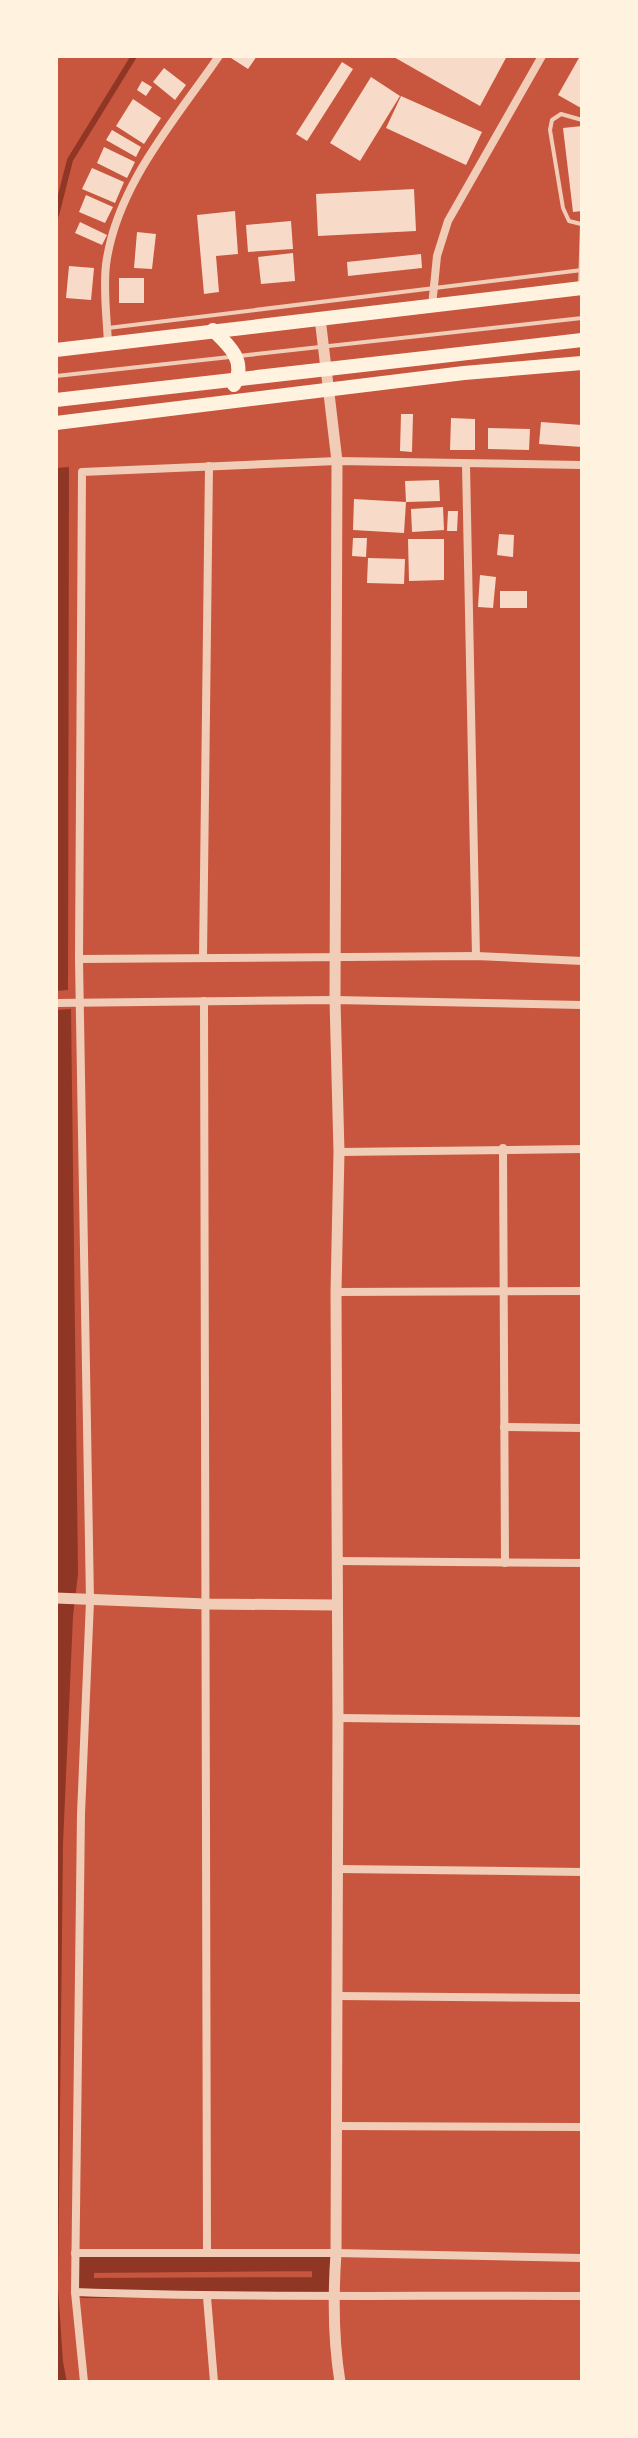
<svg xmlns="http://www.w3.org/2000/svg" width="638" height="2438" viewBox="0 0 638 2438" font-family="'Roboto Condensed',sans-serif">
	<style>
		.water { fill: #8f3625 }
		.lines { fill: none; stroke-linecap: round; stroke-linejoin: round }
		.stream { stroke: #8f3625; stroke-width: 6 }
		.canal { stroke: #8f3625; stroke-width: 20 }
		.building { fill: #f7dbc8 }
		.service { stroke: #f1ccb7; stroke-width: 4 }
		.minor { stroke: #f1ccb7; stroke-width: 8 }
		.tertiary { stroke: #f1ccb7; stroke-width: 11 }
		.trunk { stroke: #fff3e0; stroke-width: 14 }
	</style>
	<rect width="100%" height="100%" fill="#c8553d"/>
	<g class="water">
		<polygon points="69,467 68,990 56,991 56,468"/>
		<polygon points="71,1009 78,1574 73,1616 63,1844 58,2288 63,2362 67,2382 56,2382 56,1010"/>
	</g>
	<g class="lines">
		<polyline class="stream" points="56,215 70,160 134,56"/>
		<polygon class="canal" points="322,2261 322,2287 83,2288 85,2263"/>
	</g>
	<g class="building">
		<polygon points="228,56 257,56 248,69"/>
		<polygon points="392,56 507,56 480,106"/>
		<polygon points="580,56 582,56 581,108 558,95"/>
		<polygon points="342,62 353,69 307,141 296,134"/>
		<polygon points="164,68 186,85 175,100 153,82"/>
		<polygon points="371,77 400,96 360,161 330,143"/>
		<polygon points="142,81 152,87 146,96 137,90"/>
		<polygon points="401,96 482,132 466,165 386,128"/>
		<polygon points="133,99 161,118 144,144 116,126"/>
		<polygon points="582,126 582,211 573,212 563,128"/>
		<polygon points="112,130 141,147 136,157 106,140"/>
		<polygon points="104,147 135,162 127,178 97,163"/>
		<polygon points="92,168 124,182 115,203 82,189"/>
		<polygon points="414,189 416,231 318,236 316,194"/>
		<polygon points="86,195 113,207 105,223 79,212"/>
		<polygon points="235,211 238,254 216,256 219,292 204,294 197,215"/>
		<polygon points="291,221 293,249 248,252 246,225"/>
		<polygon points="80,222 107,235 102,245 75,233"/>
		<polygon points="137,232 156,234 152,269 134,268"/>
		<polygon points="293,253 295,281 261,284 258,257"/>
		<polygon points="421,254 422,268 348,276 347,262"/>
		<polygon points="69,266 94,268 91,300 66,298"/>
		<rect x="119" y="278" width="25" height="25"/>
		<polygon points="401,414 413,414 412,452 400,451"/>
		<polygon points="451,418 475,419 475,450 450,450"/>
		<polygon points="541,422 582,425 582,447 539,444"/>
		<polygon points="488,428 530,429 529,450 488,449"/>
		<polygon points="439,480 440,501 406,502 405,481"/>
		<polygon points="354,499 406,502 404,533 353,530"/>
		<polygon points="443,507 444,530 412,532 411,509"/>
		<polygon points="448,511 458,511 457,531 447,531"/>
		<polygon points="499,534 514,535 513,557 497,555"/>
		<polygon points="353,538 367,538 366,557 352,556"/>
		<polygon points="408,539 444,539 444,580 409,581"/>
		<polygon points="368,558 405,559 404,584 367,583"/>
		<polygon points="480,575 496,577 493,608 478,607"/>
		<rect x="500" y="591" width="27" height="17"/>
	</g>
	<g class="lines">
		<g class="service">
			<polyline points="581,224 569,221 563,208 550,130 552,120 561,114 582,120"/>
			<polyline points="580,286 582,224"/>
			<polyline points="108,328 582,270"/>
			<polyline points="239,356 582,318"/>
			<polyline points="56,376 230,357"/>
		</g>
		<g class="minor">
			<polyline points="432,306 437,256 448,221 542,56"/>
			<path d="M108,344c-1,-26 -5,-53 -2,-79 10,-79 69,-145 113,-209"/>
			<polyline points="466,465 476,956"/>
			<polyline points="203,958 209,466"/>
			<polyline points="79,959 476,956 582,961"/>
			<polyline points="204,1001 207,2252"/>
			<polyline points="56,1003 335,1000 582,1005"/>
			<polyline points="503,1148 505,1563"/>
			<polyline points="339,1152 582,1149"/>
			<polyline points="336,1292 582,1291"/>
			<polyline points="504,1427 582,1428"/>
			<polyline points="338,1561 582,1563"/>
			<polyline points="338,1718 582,1721"/>
			<polyline points="338,1869 582,1872"/>
			<polyline points="337,1996 582,1998"/>
			<polyline points="336,2126 582,2127"/>
			<polyline points="75,2253 336,2253 582,2258"/>
			<path d="M75,2292c169,6 338,3 507,4"/>
			<polyline points="207,2297 214,2382"/>
			<polyline points="84,2382 75,2292 81,1814 90,1601 79,959 82,472 337,461 582,465"/>
		</g>
		<g class="tertiary">
			<path d="M320,318l17,143 -2,539 4,152 -3,140 2,426 -2,535c-3,44 -3,86 4,129"/>
			<polyline points="56,1598 206,1604 337,1605"/>
		</g>
		<g class="trunk">
			<path d="M213,330c16,15 34,31 21,55"/>
			<polyline points="56,350 582,288"/>
			<polyline points="56,400 582,340"/>
			<polyline points="56,423 464,373 582,363"/>
		</g>
	</g>
	<rect width="638" height="2438" fill="none" stroke="#fff3e0" stroke-width="116"/>
</svg>
